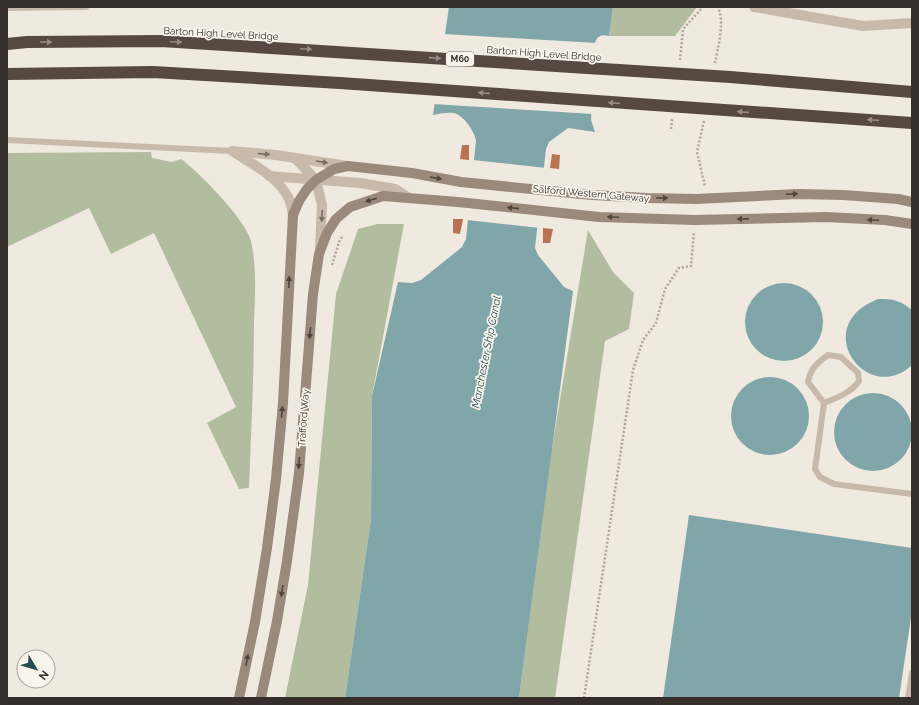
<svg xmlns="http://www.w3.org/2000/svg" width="919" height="705" viewBox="0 0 919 705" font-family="Raleway,sans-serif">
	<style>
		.green { fill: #b2bda0 }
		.water { fill: #81a6aa }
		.pier { fill: #f0e9df }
		.building { fill: #b87254 }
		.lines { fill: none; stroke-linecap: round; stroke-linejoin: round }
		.path { stroke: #b2a496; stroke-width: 2.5; stroke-dasharray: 2 2; stroke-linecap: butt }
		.lane { stroke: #c7baac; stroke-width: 6 }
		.street { stroke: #c7baac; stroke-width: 10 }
		.secondary { stroke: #9a897d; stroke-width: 10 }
		.highway-bridge { stroke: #564942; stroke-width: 12 }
		.oneway { fill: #978d86 }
		.oneway2 { fill: #776d64 }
		.oneway3 { fill: #4f453f }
		.labels { text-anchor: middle; stroke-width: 3.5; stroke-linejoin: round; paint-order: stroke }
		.shield { fill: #f8f3eb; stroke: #706964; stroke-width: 1 }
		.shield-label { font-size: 9px; font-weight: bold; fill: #362e2a }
		.street-label { font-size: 10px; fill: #362e2a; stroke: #f8f3eb }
		.water-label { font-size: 11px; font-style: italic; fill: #244d53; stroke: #f8f3eb }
	</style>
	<rect width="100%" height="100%" fill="#f0e9df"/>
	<g class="green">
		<polygon points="613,7 697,7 675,36 609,36"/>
		<path d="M151,152l1,6 20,4 9,-3c18,13 65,61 70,82 6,27 4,56 3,82 0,55 -3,110 -5,165l-10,1 -32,-66 29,-16 -82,-174 -43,21 -22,-46 -82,39v-94z"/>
		<polygon points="377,224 404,224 372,396 371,519 345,698 285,698 308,585 336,294 358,229"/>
		<polygon points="588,230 613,272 634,293 629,329 605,341 555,698 519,698 551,454"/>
	</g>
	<g class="water">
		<path d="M449,7h164l-4,29c-7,-2 -13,0 -14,8l-4,76 4,12 -27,-4 -19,14 -3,7 -11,99 3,7 26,32 9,4 -54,407h-174l26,-179 1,-123 26,-114 14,1 9,-3 41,-33 4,-8 10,-99c-2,-9 -13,-26 -23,-27 -6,-1 -14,1 -20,2z"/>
		<circle cx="784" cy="322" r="39"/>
		<path d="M878,299c15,0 22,1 34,11v55c-45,42 -104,-39 -34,-66z"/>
		<circle cx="770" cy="416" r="39"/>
		<circle cx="873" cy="432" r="39"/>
		<polygon points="689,515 912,548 912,611 899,698 663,698"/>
	</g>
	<g class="pier">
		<polygon points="444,34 597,43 593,114 433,104"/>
		<polygon points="473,160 546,168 540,228 467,220"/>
	</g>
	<g class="building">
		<polygon points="462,145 469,145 469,160 460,159"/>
		<polygon points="552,154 560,155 559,169 550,168"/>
		<polygon points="453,219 463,219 460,234 453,233"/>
		<polygon points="543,228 553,229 550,243 543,243"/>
	</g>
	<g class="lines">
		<g class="path">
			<polyline points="680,60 683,29 703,7"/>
			<path d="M715,63c3,-16 10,-41 3,-56"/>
			<polyline points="704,121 697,152 705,186"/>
			<polyline points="671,129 672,119"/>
			<polyline points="332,265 339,242 343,235"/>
			<polyline points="584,698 633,370 643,340 656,323 665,289 679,268 691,266 694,232"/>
		</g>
		<g class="lane">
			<polyline points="7,8 86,7"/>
			<polyline points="7,140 232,151"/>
			<path d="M824,403c12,-5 27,-10 35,-22l-1,-8 -17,-16 -13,-2c-11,8 -18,14 -20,27l16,21 -9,66 5,8 14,7 78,10"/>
			<polyline points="908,698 912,673"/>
		</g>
		<g class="street">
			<polyline points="754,7 863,26 912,23"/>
			<polyline points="232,151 276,155 347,166"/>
			<path d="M234,152c19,13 45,25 55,47 2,5 3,11 4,16"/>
			<polyline points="295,158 316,180 322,205 320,249"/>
			<polyline points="269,176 360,183 395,189 409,198"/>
		</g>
		<g class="secondary">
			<polyline points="239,698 255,622 267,548 276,479 283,403 293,215 299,201 307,189 316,180 334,169 348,166 412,173 461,182 592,195 647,198 696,199 798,194 843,195 898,199 912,202"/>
			<polyline points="261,698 277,621 287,561 299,473 313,294 319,254 327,233 336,219 350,207 383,196 458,202 599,217 694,220 826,217 885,220 912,224"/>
		</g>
		<g class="highway-bridge">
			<polyline points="7,44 27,42 161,41 730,77 912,92"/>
			<polyline points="7,74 153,72 340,83 912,123"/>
		</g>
	</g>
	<defs><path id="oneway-solid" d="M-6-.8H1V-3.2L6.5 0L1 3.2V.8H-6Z"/></defs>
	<g class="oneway">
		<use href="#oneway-solid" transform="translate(46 42) rotate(-1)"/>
		<use href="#oneway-solid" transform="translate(176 42) rotate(3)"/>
		<use href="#oneway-solid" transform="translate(306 49) rotate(3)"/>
		<use href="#oneway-solid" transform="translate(435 58) rotate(4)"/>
		<use href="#oneway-solid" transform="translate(484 93) rotate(-176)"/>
		<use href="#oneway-solid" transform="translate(614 103) rotate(-176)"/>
		<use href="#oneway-solid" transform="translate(743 112) rotate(-176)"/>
		<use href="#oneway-solid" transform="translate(873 120) rotate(-176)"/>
	</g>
	<g class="oneway2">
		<use href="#oneway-solid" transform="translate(264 154) rotate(5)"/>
		<use href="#oneway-solid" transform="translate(322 162) rotate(9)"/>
		<use href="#oneway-solid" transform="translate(322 216) rotate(93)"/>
	</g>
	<g class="oneway3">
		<use href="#oneway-solid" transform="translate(436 178) rotate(10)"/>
		<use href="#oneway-solid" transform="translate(792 194) rotate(-2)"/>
		<use href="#oneway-solid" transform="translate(662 198)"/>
		<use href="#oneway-solid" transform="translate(371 200) rotate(164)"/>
		<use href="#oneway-solid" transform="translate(513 208) rotate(-174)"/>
		<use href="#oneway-solid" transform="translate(613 217) rotate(-178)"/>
		<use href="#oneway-solid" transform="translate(743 219) rotate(179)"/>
		<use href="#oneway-solid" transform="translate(873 220) rotate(-177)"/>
		<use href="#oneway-solid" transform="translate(289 282) rotate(-87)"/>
		<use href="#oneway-solid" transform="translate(310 333) rotate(95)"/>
		<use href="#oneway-solid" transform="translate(282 412) rotate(-85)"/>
		<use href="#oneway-solid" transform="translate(299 463) rotate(94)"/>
		<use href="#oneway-solid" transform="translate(282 591) rotate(99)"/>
		<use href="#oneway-solid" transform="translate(247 660) rotate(-79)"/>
	</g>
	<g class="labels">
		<rect class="shield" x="446" y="52" width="28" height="14" rx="3"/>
		<g class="shield-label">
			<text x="460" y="62">M60</text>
		</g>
		<g class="street-label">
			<text transform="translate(221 33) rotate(3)" y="4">Barton High Level Bridge</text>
			<text transform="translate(544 53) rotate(4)" y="4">Barton High Level Bridge</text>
			<text transform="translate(591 193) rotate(5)" y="4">Salford Western Gateway</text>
			<text transform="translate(303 418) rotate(-86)" y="4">Trafford Way</text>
		</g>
		<g class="water-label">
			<text transform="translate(486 352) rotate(-79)" y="4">Manchester Ship Canal</text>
		</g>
	</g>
	<rect width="919" height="705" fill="none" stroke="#362e2a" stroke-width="16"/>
	<g transform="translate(36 669) rotate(128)"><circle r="19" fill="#f8f3eb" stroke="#aaa49e"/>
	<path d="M0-3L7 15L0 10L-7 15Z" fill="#244d53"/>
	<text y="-6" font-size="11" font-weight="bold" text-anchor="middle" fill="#362e2a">N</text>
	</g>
</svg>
